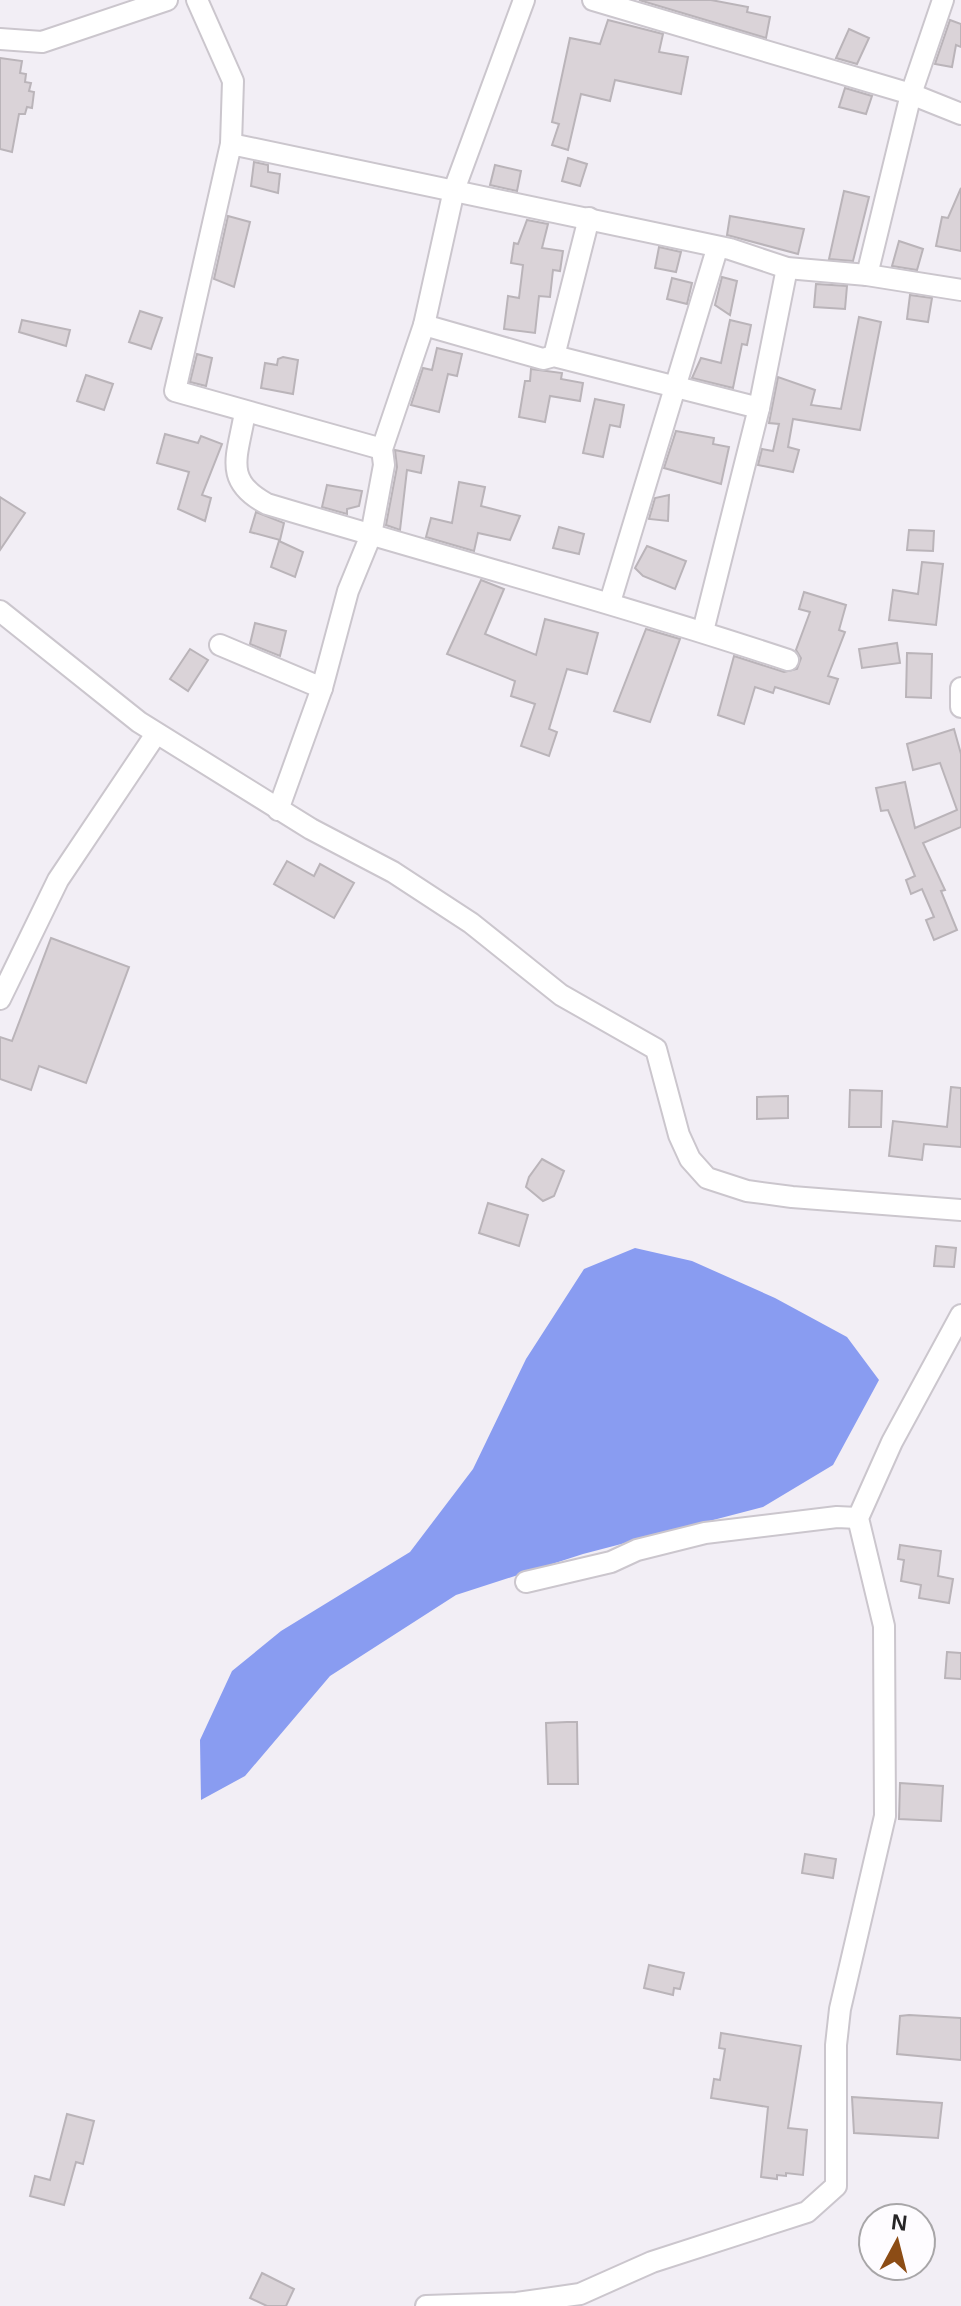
<svg xmlns="http://www.w3.org/2000/svg" width="961" height="2306" viewBox="0 0 961 2306" font-family="Arial,sans-serif">
	<style>
		.water { fill: #899cf1 }
		.building { fill: #dad3d8; stroke: #bab4b9; stroke-width: 2 }
		.lines { fill: none; stroke-linecap: round; stroke-linejoin: round }
		.minor-casing { stroke: #cbc6cd; stroke-width: 24 }
		.minor { stroke: #fff; stroke-width: 20 }
	</style>
	<rect width="100%" height="100%" fill="#f2eef5"/>
	<polygon class="water" points="635,1248 692,1261 775,1298 847,1337 879,1380 833,1465 763,1507 583,1554 456,1595 330,1676 245,1776 201,1800 200,1740 232,1671 281,1631 410,1552 473,1469 526,1359 584,1269"/>
	<g class="building">
		<polygon points="639,0 711,0 748,7 747,12 770,17 766,38"/>
		<polygon points="608,20 663,34 659,52 688,57 681,94 615,80 610,101 581,94 568,150 552,145 559,124 552,122 570,38 600,44"/>
		<polygon points="950,20 961,24 961,47 956,45 952,67 935,64"/>
		<polygon points="849,29 869,38 857,64 836,58"/>
		<polygon points="0,58 22,61 20,73 26,74 25,82 31,83 29,91 34,92 32,108 27,107 25,114 19,114 12,152 0,149"/>
		<polygon points="845,88 872,96 866,114 839,107"/>
		<polygon points="568,158 587,164 580,186 562,181"/>
		<polygon points="254,162 268,165 268,172 280,174 278,193 251,186"/>
		<polygon points="495,165 521,171 517,191 490,185"/>
		<polygon points="961,188 961,251 936,246 942,217 948,218"/>
		<polygon points="844,191 869,197 853,261 829,259"/>
		<polygon points="228,216 250,222 234,287 214,279"/>
		<polygon points="730,216 804,229 798,254 727,235"/>
		<polygon points="527,220 548,224 542,248 563,251 560,271 553,270 550,297 539,296 535,333 504,329 508,296 519,298 523,265 511,263 514,243 518,244"/>
		<polygon points="899,241 923,249 917,270 892,266"/>
		<polygon points="659,247 681,252 676,272 655,268"/>
		<polygon points="722,277 737,281 730,315 715,305"/>
		<polygon points="672,278 692,283 687,304 667,299"/>
		<polygon points="816,284 847,286 845,309 814,307"/>
		<polygon points="910,295 932,298 928,322 907,319"/>
		<polygon points="140,311 162,318 151,349 129,342"/>
		<polygon points="859,317 881,322 860,430 793,419 788,447 799,450 793,472 758,465 762,449 773,451 779,424 769,423 778,377 815,390 811,405 841,409"/>
		<polygon points="22,320 70,330 66,346 19,332"/>
		<polygon points="730,320 751,325 747,345 742,344 733,388 692,378 701,358 721,363"/>
		<polygon points="437,348 462,354 457,376 448,374 439,412 411,405 423,368 432,370"/>
		<polygon points="197,354 212,358 206,386 190,382"/>
		<polygon points="283,357 298,360 293,394 261,388 265,363 277,365 278,359"/>
		<polygon points="531,369 562,373 561,379 583,383 580,401 550,396 545,422 519,417 525,381 530,381"/>
		<polygon points="86,375 113,384 104,410 77,401"/>
		<polygon points="595,399 624,405 620,427 610,425 603,457 583,453"/>
		<polygon points="676,431 714,438 713,444 729,447 721,484 664,468"/>
		<polygon points="165,434 198,443 201,436 222,444 202,495 211,498 205,521 178,509 189,472 157,463"/>
		<polygon points="395,450 424,456 421,473 407,470 400,530 386,525 397,467"/>
		<polygon points="459,482 485,487 481,506 520,516 510,540 478,533 474,551 426,537 431,518 452,523"/>
		<polygon points="327,485 362,491 359,506 347,509 347,514 322,507"/>
		<polygon points="669,495 668,521 649,519 655,498"/>
		<polygon points="0,497 25,513 0,550"/>
		<polygon points="256,512 284,523 280,540 250,532"/>
		<polygon points="559,527 584,534 579,554 553,548"/>
		<polygon points="909,530 934,531 933,551 907,550"/>
		<polygon points="279,541 303,552 295,577 271,567"/>
		<polygon points="647,546 686,561 675,589 643,576 635,568"/>
		<polygon points="922,562 943,564 936,625 889,620 893,590 918,594"/>
		<polygon points="481,580 504,589 485,634 536,655 545,619 598,633 587,674 567,669 549,729 557,732 549,756 521,746 535,704 511,696 515,681 447,654"/>
		<polygon points="804,592 846,605 839,630 845,632 828,676 838,679 829,704 775,687 773,693 755,687 744,724 718,715 734,656 784,672 797,669 801,658 796,650 810,612 799,609"/>
		<polygon points="255,623 286,631 280,656 250,644"/>
		<polygon points="646,629 680,639 650,722 614,711"/>
		<polygon points="897,643 900,663 862,668 859,649"/>
		<polygon points="190,649 208,660 188,691 170,679"/>
		<polygon points="907,653 932,654 931,698 906,697"/>
		<polygon points="954,729 961,754 961,827 923,843 945,890 941,891 957,930 934,940 926,920 934,917 922,889 911,894 906,880 915,876 888,810 881,811 876,788 905,782 915,828 957,810 940,763 913,770 907,744"/>
		<polygon points="287,861 314,876 320,864 354,883 334,918 274,884"/>
		<polygon points="51,938 129,967 86,1083 39,1066 31,1090 0,1079 0,1037 12,1041"/>
		<polygon points="951,1087 961,1088 961,1147 924,1144 922,1160 889,1156 893,1121 947,1127"/>
		<polygon points="850,1090 882,1091 881,1127 849,1127"/>
		<polygon points="788,1096 788,1118 757,1119 757,1097"/>
		<polygon points="542,1159 564,1171 554,1196 543,1201 526,1187 529,1177"/>
		<polygon points="488,1203 528,1215 519,1246 479,1233"/>
		<polygon points="936,1246 956,1248 954,1267 934,1266"/>
		<polygon points="900,1545 941,1551 938,1576 953,1579 949,1603 919,1598 921,1585 901,1581 904,1560 898,1559"/>
		<polygon points="947,1652 961,1653 961,1679 945,1678"/>
		<polygon points="567,1722 577,1722 578,1784 548,1784 546,1723"/>
		<polygon points="900,1783 943,1786 941,1821 899,1819"/>
		<polygon points="805,1854 836,1859 833,1878 802,1873"/>
		<polygon points="649,1965 684,1973 680,1989 674,1988 673,1995 644,1988"/>
		<polygon points="909,2015 961,2018 961,2060 897,2054 900,2016"/>
		<polygon points="721,2033 801,2046 788,2128 807,2130 803,2175 786,2173 786,2176 777,2175 777,2179 761,2177 768,2107 711,2098 714,2079 720,2080 725,2049 719,2048"/>
		<polygon points="852,2097 942,2103 938,2138 854,2133"/>
		<polygon points="67,2114 94,2121 83,2164 76,2162 64,2205 30,2196 35,2176 50,2180"/>
		<polygon points="262,2273 294,2289 286,2306 267,2306 250,2298"/>
	</g>
	<g class="lines">
		<defs>
			<g id="minor">
				<polyline points="197,0 233,81 231,144"/>
				<polyline points="593,0 911,94 961,114"/>
				<polyline points="0,39 42,42 167,0"/>
				<polyline points="867,275 911,94 943,0"/>
				<polyline points="424,325 543,359 554,356 759,408"/>
				<polyline points="554,356 589,218"/>
				<path d="M245,412c-7,44 -23,68 22,92 174,52 349,99 521,156"/>
				<polyline points="382,449 175,391 231,144 730,249 787,268 867,275 961,290"/>
				<polyline points="610,602 717,249"/>
				<polyline points="0,611 139,722 311,829 393,872 471,923 561,995 656,1049 679,1135 690,1159 707,1178 747,1191 792,1197 961,1210"/>
				<polyline points="703,631 759,408 787,268"/>
				<polyline points="220,645 322,688"/>
				<polyline points="961,688 961,707"/>
				<polyline points="278,810 322,688 348,591 371,535 384,465 382,449 424,325 454,190 524,0"/>
				<polyline points="0,999 58,880 156,734"/>
				<polyline points="526,1582 611,1562 637,1550 705,1533 837,1517 858,1518"/>
				<polyline points="426,2306 517,2303 580,2294 652,2262 807,2212 836,2186 836,2045 840,2009 885,1816 884,1626 858,1518 892,1442 961,1315"/>
			</g>
		</defs>
		<use href="#minor" class="minor-casing"/>
		<use href="#minor" class="minor"/>
	</g>
	<g transform="translate(897 2242) rotate(7)"><circle r="38" fill="#fefcff" stroke="#a8a6a8" stroke-width="2"/>
	<path d="M0-6L14 30L0 20L-14 30Z" fill="#8c4c15"/>
	<text y="-12" font-size="22" font-weight="bold" text-anchor="middle" fill="#262426">N</text>
	</g>
</svg>
